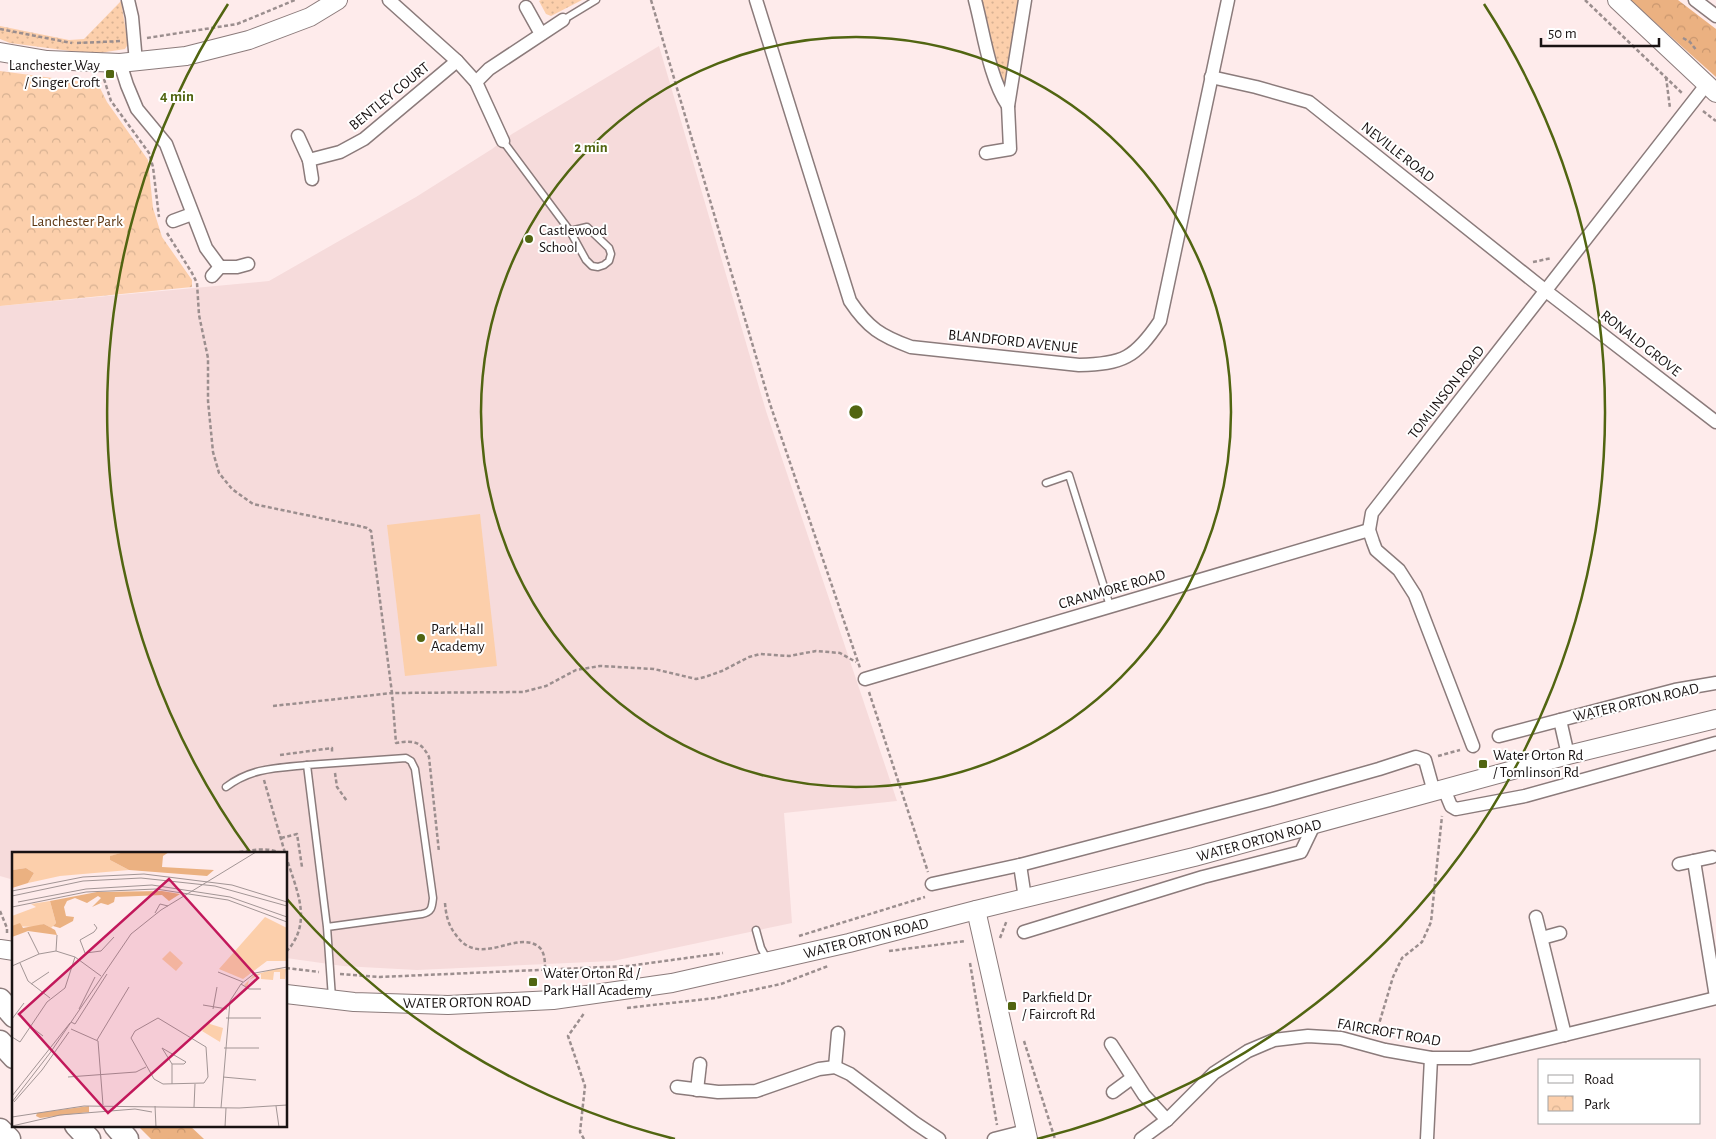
<svg xmlns="http://www.w3.org/2000/svg" width="1716" height="1139" viewBox="0 0 1716 1139" font-family="'Alegreya Sans',sans-serif">
	<style>
		.built { fill: #f6dbdb }
		.grass { fill: url(#grass-dots) }
		.forest { fill: url(#forest-crowns) }
		.park { fill: url(#park-crowns) }
		.pitch { fill: #fccfab }
		.lines { fill: none; stroke-linecap: round; stroke-linejoin: round }
		.lane-casing { stroke: #8b7b7b; stroke-width: 9 }
		.street-casing { stroke: #8b7b7b; stroke-width: 15 }
		.secondary-casing { stroke: #8b7b7b; stroke-width: 20 }
		.highway-casing { stroke: #8b7b7b; stroke-width: 25 }
		.path { stroke: #9b8e8e; stroke-width: 2.5; stroke-dasharray: 4 2.5; stroke-linecap: butt }
		.lane { stroke: #fff; stroke-width: 6 }
		.street { stroke: #fff; stroke-width: 12 }
		.secondary { stroke: #fff; stroke-width: 18 }
		.highway { stroke: #fff; stroke-width: 22 }
		.ring { fill: none; stroke: #516511; stroke-width: 2.5 }
		.poi-dot { fill: #516511; stroke: #fff; stroke-width: 2 }
		.labels { text-anchor: middle; stroke-width: 4; stroke-linejoin: round; paint-order: stroke }
		.poi-label { font-size: 15px; fill: #191313; stroke: #fff; text-anchor: start }
		.street-label { font-size: 15px; fill: #191313; stroke: #fff }
		.park-label { font-size: 15px; fill: #5b3510; stroke: #fff }
		.inset-road { fill: none; stroke: #a29595; stroke-width: 1 }
		.view { fill: #c2185b; fill-opacity: 0.15; stroke: #c2185b; stroke-width: 2.5 }
		.inset-edge { fill: none; stroke: #191313; stroke-width: 2.5 }
		.centre { fill: #516511; stroke: #fff; stroke-width: 2.5 }
		.ring-label { font-size: 15px; text-anchor: middle; font-weight: bold; fill: #516511; stroke: #fff; stroke-width: 4; stroke-linejoin: round; paint-order: stroke }
	</style>
	<defs>
		<pattern id="grass-dots" width="8" height="8" patternUnits="userSpaceOnUse" patternTransform="scale(1.25)"><rect width="8" height="8" fill="#fccfab"/><path d="M2 2h.1M6 6h.1" fill="none" stroke="#d7b192" stroke-width="1.8" stroke-linecap="round"/></pattern>
		<pattern id="forest-crowns" width="20" height="18" patternUnits="userSpaceOnUse" patternTransform="scale(1.25)"><rect width="20" height="18" fill="#ebb181"/><path d="M2 6a3 3 0 1 1 6 0M12 15a3 3 0 1 1 6 0" fill="none" stroke="#c9976f"/></pattern>
		<pattern id="park-crowns" width="20" height="18" patternUnits="userSpaceOnUse" patternTransform="scale(1.25)"><rect width="20" height="18" fill="#fccfab"/><path d="M2 6a3 3 0 1 1 6 0M12 15a3 3 0 1 1 6 0" fill="none" stroke="#d7b192"/></pattern>
	</defs>
	<rect width="100%" height="100%" fill="#feebeb"/>
	<polygon class="built" points="659,46 766,411 897,801 784,813 792,923 613,961 417,970 343,966 286,958 286,853 14,853 14,880 0,876 0,306 269,281 416,197 492,149 512,134"/>
	<g class="grass">
		<polygon points="541,0 582,0 551,16 546,14 539,1"/>
		<polygon points="980,0 1019,0 1008,84 1004,88 1000,79"/>
		<polygon points="121,1 128,44 125,49 93,54 10,43 0,39 0,26 69,40 84,39"/>
	</g>
	<g class="forest">
		<polygon points="1630,0 1678,0 1716,29 1716,77"/>
		<polygon points="137,1125 189,1125 204,1139 151,1139"/>
	</g>
	<polygon class="park" points="0,71 98,84 107,102 148,160 153,208 162,237 192,280 192,287 0,306"/>
	<polygon class="pitch" points="480,514 497,666 405,676 387,525"/>
	<g class="lines">
		<defs>
			<g id="lane">
				<polyline points="563,20 596,0"/>
				<polyline points="503,141 570,231 586,260 592,266 598,267 604,265 609,261 611,254 609,248 587,227 570,231"/>
				<polyline points="1046,483 1069,475 1110,606"/>
				<path d="M226,787c25,-19 50,-19 81,-22"/>
				<path d="M327,927l95,-13c10,-2 10,-7 11,-16l-18,-129 -4,-8 -5,-3 -99,7 20,162 5,71"/>
				<polyline points="756,930 761,948 767,959"/>
			</g>
			<g id="street">
				<polyline points="128,0 132,17 136,62"/>
				<polyline points="389,0 457,61 476,82 503,141"/>
				<path d="M756,0l94,301c18,27 31,35 61,46l168,18c44,-1 56,-7 81,-44l68,-321"/>
				<path d="M975,0c9,34 14,77 33,106l17,-106"/>
				<polyline points="1695,0 1716,16"/>
				<polyline points="526,7 541,34"/>
				<polyline points="120,63 127,85 137,109 166,144 206,248 220,267"/>
				<polyline points="1211,77 1256,87 1309,102 1546,291 1716,422"/>
				<polyline points="476,82 489,69 563,20"/>
				<polyline points="298,136 309,160"/>
				<polyline points="986,153 1010,149 1008,106"/>
				<polyline points="312,179 309,160 340,152 364,139 457,61"/>
				<polyline points="173,221 192,214"/>
				<polyline points="212,276 220,267 237,267 248,264"/>
				<polyline points="865,679 1369,530"/>
				<polyline points="1560,720 1568,755"/>
				<polyline points="1499,736 1675,690 1716,683"/>
				<polyline points="1473,746 1415,595 1399,570 1376,550 1373,542 1369,530 1372,513 1706,85"/>
				<polyline points="1444,789 1451,806 1456,809 1525,796 1716,743"/>
				<polyline points="1694,861 1716,997"/>
				<polyline points="1679,864 1712,857"/>
				<polyline points="1020,865 1025,898"/>
				<polyline points="932,884 1020,865 1273,799 1379,769 1416,757 1425,760 1434,792"/>
				<polyline points="1536,917 1565,1035"/>
				<polyline points="1024,932 1203,877 1301,852 1314,825"/>
				<polyline points="1542,938 1560,933"/>
				<polyline points="1111,1044 1144,1095 1167,1120"/>
				<polyline points="835,1067 838,1033"/>
				<polyline points="677,1087 718,1092 756,1091 819,1069 835,1067 850,1074 915,1123 939,1139"/>
				<polyline points="697,1090 700,1064"/>
				<polyline points="1113,1092 1132,1078"/>
				<polyline points="994,1139 1026,1131"/>
				<polyline points="1141,1139 1167,1120 1214,1073 1248,1051 1274,1040 1308,1036 1341,1038 1385,1050 1431,1058 1470,1058 1716,998"/>
				<polyline points="1427,1139 1431,1058"/>
			</g>
			<g id="secondary">
				<polyline points="1617,0 1716,93"/>
				<polyline points="0,52 47,60 120,63 186,56 249,40 310,17 338,0"/>
				<polyline points="976,910 1028,1139"/>
				<polyline points="0,949 14,951"/>
				<polyline points="286,994 354,1002 448,1005 553,1000 672,983 849,943 976,910 1194,857 1568,755 1716,719"/>
			</g>
			<g id="highway">
				<polyline points="0,1000 14,1016"/>
				<polyline points="0,1042 14,1057"/>
				<polyline points="76,1125 89,1139"/>
				<polyline points="115,1125 127,1139"/>
				<polyline points="0,1130 9,1139"/>
			</g>
		</defs>
		<use href="#lane" class="lane-casing"/>
		<use href="#street" class="street-casing"/>
		<use href="#secondary" class="secondary-casing"/>
		<use href="#highway" class="highway-casing"/>
		<g class="path">
			<polyline points="651,0 770,404 860,668"/>
			<polyline points="1585,0 1683,94"/>
			<polyline points="0,29 72,43"/>
			<polyline points="147,38 237,24 295,0"/>
			<polyline points="1683,38 1690,42 1697,51"/>
			<polyline points="77,43 122,41"/>
			<polyline points="1666,77 1670,108"/>
			<polyline points="104,79 111,101 149,153 153,167 159,217"/>
			<polyline points="1703,111 1716,121"/>
			<polyline points="167,233 192,273 197,283 199,315 208,358 208,401 213,452 219,473 232,489 253,504 359,526 367,528 371,531 392,693 523,692 546,686 576,670 600,666 654,669 696,679 705,677 722,671 749,657 760,654 789,656 816,651 840,653 856,662"/>
			<polyline points="1533,262 1552,258"/>
			<polyline points="869,692 928,872"/>
			<path d="M273,706l119,-13 4,50c17,-3 25,-2 33,14l10,95"/>
			<polyline points="280,755 332,748 332,753"/>
			<polyline points="1438,756 1460,750"/>
			<polyline points="335,773 337,787 347,801"/>
			<polyline points="264,780 285,853"/>
			<polyline points="281,838 297,834 302,867"/>
			<path d="M233,853c16,-2 33,-7 47,0"/>
			<path d="M286,856c10,34 28,66 0,96"/>
			<path d="M445,903c1,12 3,22 11,32 23,34 61,-6 83,12 6,5 6,15 6,22"/>
			<polyline points="0,911 7,928 7,933"/>
			<polyline points="799,936 925,897"/>
			<polyline points="1000,938 1007,920"/>
			<polyline points="889,951 966,941"/>
			<polyline points="970,963 997,1125"/>
			<polyline points="286,968 319,972"/>
			<polyline points="340,974 380,977 628,966 723,953"/>
			<polyline points="627,1008 715,998 781,984 828,966"/>
			<polyline points="1376,1034 1393,977 1402,958 1422,942 1431,922 1442,816"/>
			<polyline points="1024,1041 1055,1139"/>
			<polyline points="584,1139 580,1132 585,1086 568,1036 585,1012"/>
		</g>
		<use href="#lane" class="lane"/>
		<use href="#street" class="street"/>
		<use href="#secondary" class="secondary"/>
		<use href="#highway" class="highway"/>
	</g>
	<g class="ring">
		<circle cx="856" cy="412" r="375"/>
		<path d="M675 1139A749 749 0 0 1 286 898M250 852A749 749 0 0 1 228 4M1484 4A749 749 0 0 1 1037 1139"/>
	</g>
	<g class="poi-dot">
		<rect x="105" y="69" width="10" height="10" rx="2.5"/>
		<circle cx="529" cy="239" r="5"/>
		<circle cx="421" cy="638" r="5"/>
		<rect x="1478" y="759" width="10" height="10" rx="2.5"/>
		<rect x="528" y="977" width="10" height="10" rx="2.5"/>
		<rect x="1007" y="1001" width="10" height="10" rx="2.5"/>
	</g>
	<g class="labels">
		<g class="poi-label">
			<text x="100" y="70" text-anchor="end">Lanchester Way<tspan x="100" dy="17">/ Singer Croft</tspan></text>
			<text x="539" y="235">Castlewood<tspan x="539" dy="17">School</tspan></text>
			<text x="431" y="634">Park Hall<tspan x="431" dy="17">Academy</tspan></text>
			<text x="1493" y="760">Water Orton Rd<tspan x="1493" dy="17">/ Tomlinson Rd</tspan></text>
			<text x="543" y="978">Water Orton Rd /<tspan x="543" dy="17">Park Hall Academy</tspan></text>
			<text x="1022" y="1002">Parkfield Dr<tspan x="1022" dy="17">/ Faircroft Rd</tspan></text>
		</g>
		<g class="street-label">
			<text transform="translate(389 96) rotate(-39)" y="5">BENTLEY COURT</text>
			<text transform="translate(1398 152) rotate(38)" y="5">NEVILLE ROAD</text>
			<text transform="translate(1013 341) rotate(6)" y="5">BLANDFORD AVENUE</text>
			<text transform="translate(1641 343) rotate(38)" y="5">RONALD GROVE</text>
			<text transform="translate(1446 392) rotate(-52)" y="5">TOMLINSON ROAD</text>
			<text transform="translate(1112 589) rotate(-16)" y="5">CRANMORE ROAD</text>
			<text transform="translate(1636 702) rotate(-13)" y="5">WATER ORTON ROAD</text>
			<text transform="translate(1259 840) rotate(-15)" y="5">WATER ORTON ROAD</text>
			<text transform="translate(866 938) rotate(-14)" y="5">WATER ORTON ROAD</text>
			<text transform="translate(467 1002) rotate(-1)" y="5">WATER ORTON ROAD</text>
			<text transform="translate(1389 1032) rotate(10)" y="5">FAIRCROFT ROAD</text>
		</g>
		<g class="park-label">
			<text x="77" y="226">Lanchester Park</text>
		</g>
	</g>
	<g transform="translate(12 852)">
		<rect width="275" height="275" fill="#feebeb"/>
		<path d="M0,0h112l-13,4 -1,4 19,10 -69,6 -32,7 6,-10 -8,-5 -14,2zM38,49l6,22 -5,5 -7,-4 -9,3 -23,-1v-10l24,-9 -5,-3zM266,116l8,1 -1,10h-5v-7h-6l-1,8 -12,-1v-5l-12,6 -2,8 -3,-3 10,-10zM197,168l1,4 13,4 -3,14 -18,-11z" fill="#fccfab"/>
		<path d="M112,0h45l-6,4 -1,11 52,3 -7,6 -78,-6 -19,-10v-4zM14,16l8,5 -6,10 -16,5v-18zM150,39l18,3 -11,7 -7,-6 -47,2 -1,5 -6,3 -7,-2 -9,4 9,-9 -3,-2 -11,7 -12,-5 -8,3 -3,6 2,9 8,1 -1,4 -13,7 -7,-2 3,-3 -6,-22 47,-9zM8,71l3,5 21,-4 11,6 2,5 -29,-4 -16,6v-11zM77,254v6l-49,6 -4,-2 1,-3z" fill="#ebb181"/>
		<path d="M253,65l22,11v33h-20l-24,18 -24,-10z" fill="#fccfab"/>
		<path d="M158,99l13,12 -7,8 -14,-12z" fill="#fccfab"/>
		<path class="inset-road" d="M0,39l71,-14 61,-3 88,11 55,17M0,44l71,-15 58,-3 74,8 72,20M6,50l68,-13 66,-4 78,12 57,20M0,55l74,-15 70,-3 72,11 59,22M143,61l5,-9 8,2M16,80l11,22M44,99l1,-16M73,101l-5,-13 14,-8 3,-4 -3,-4M68,108l6,-7 15,-2 13,-14M8,111l8,18 22,17M0,114l27,-12 17,-3 19,6 26,19M206,120l25,10M19,132l18,-12M229,132l8,5h12M191,153l24,4M67,157l16,-32M201,157l4,-22M146,166l48,29 2,30 -4,6 -41,1 -9,-5 -23,-41 4,-7zM214,166h35M0,167l12,-16M59,170l4,2 32,-50M18,174l13,10M59,177l27,12 5,64M0,185l8,5 27,-40 18,-14 10,-31M85,188l32,-53M212,196h35M56,225l68,-5 10,-5M211,225l33,3M160,232v-20l-10,-16 24,14 -2,2h-12M0,244l58,-73M0,250l38,-49 81,-119 30,-24 95,-58M2,250l28,-32 27,-38M143,254l1,21M264,254l3,21M182,255l1,-23M209,256l9,-107 11,-17 14,-11 32,-6M0,265l72,-11 155,2 48,-3M0,274l48,-11 75,-6 17,3M213,275l1,-19"/>
		<path class="view" d="M157,27l89,99 -150,135 -89,-99z"/>
		<rect width="275" height="275" class="inset-edge"/>
	</g>
	<circle cx="856" cy="412" r="8" class="centre"/>
	<g class="ring-label">
		<text x="177" y="101">4 min</text>
		<text x="591" y="152">2 min</text>
	</g>
	<rect x="1538" y="1059" width="162" height="65" fill="#ffffff" stroke="#a3a1a1"/>
	<rect x="1548" y="1075" width="25" height="8" fill="#ffffff" stroke="#a3a1a1"/>
	<text x="1584" y="1084" font-size="15" fill="#191313">Road</text>
	<rect x="1548" y="1096" width="25" height="15" fill="url(#park-crowns)" stroke="#a3a1a1"/>
	<text x="1584" y="1109" font-size="15" fill="#191313">Park</text>
	<path d="M1541 38v8h118v-8" fill="none" stroke="#191313" stroke-width="2.5"/>
	<text x="1548" y="38" font-size="15" fill="#191313" stroke="#ffffff" stroke-width="4" paint-order="stroke">50 m</text>
</svg>
